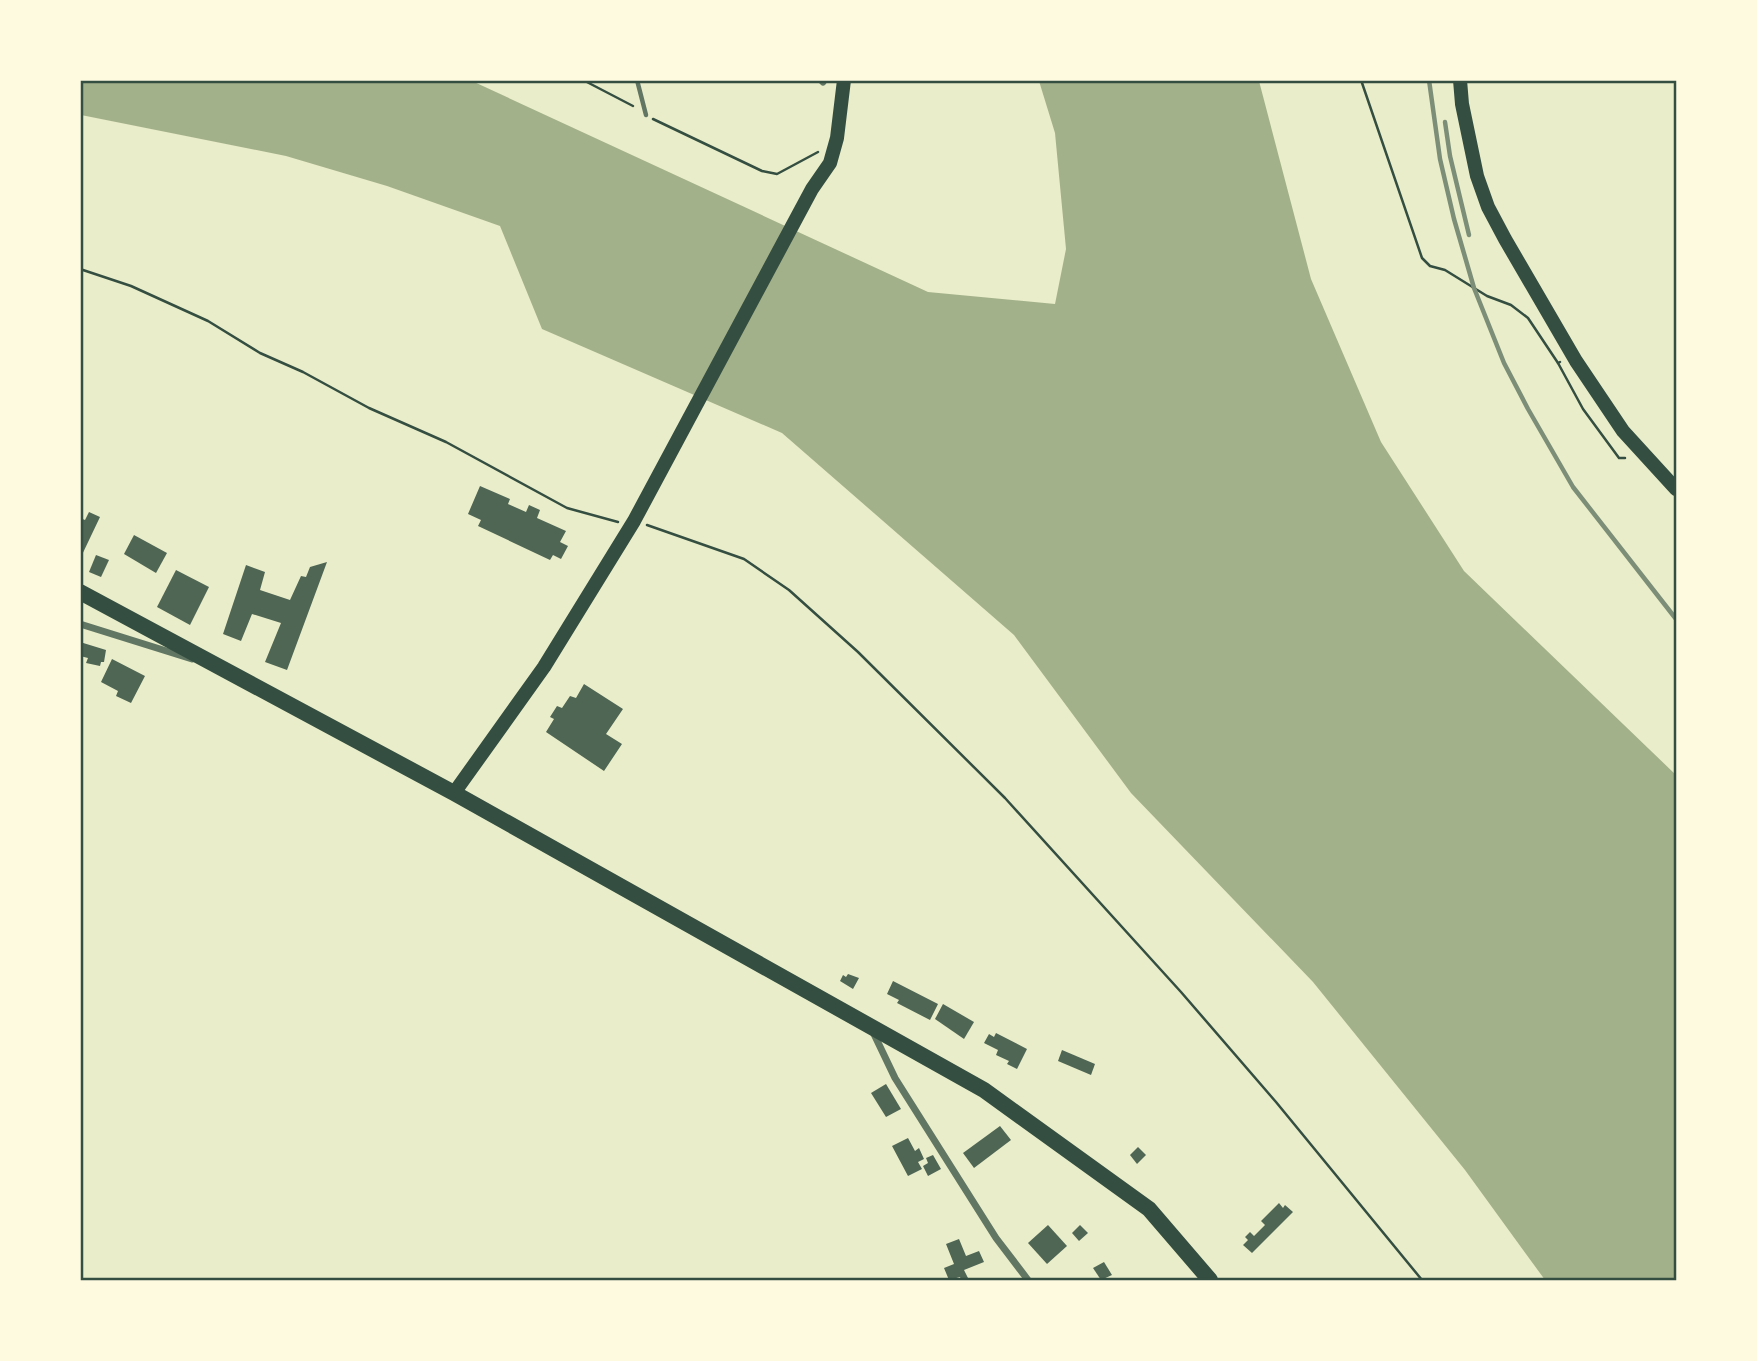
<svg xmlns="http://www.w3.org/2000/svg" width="1757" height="1361" viewBox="0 0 1757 1361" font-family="'DejaVu Sans',sans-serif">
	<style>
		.water { fill: #a3b18a }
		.building { fill: #4f6655 }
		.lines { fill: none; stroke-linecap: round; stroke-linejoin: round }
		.path { stroke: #344e41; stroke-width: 2.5 }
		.service { stroke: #617663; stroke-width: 4.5 }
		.minor { stroke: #617663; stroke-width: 7 }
		.secondary { stroke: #344e41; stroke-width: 14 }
		.trunk { stroke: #344e41; stroke-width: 16 }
		.rail { stroke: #7c8e77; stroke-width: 4.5 }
		.neatline { fill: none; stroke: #344e41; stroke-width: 2.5 }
	</style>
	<rect width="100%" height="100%" fill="#e9edc9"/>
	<polygon class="water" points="81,81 472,81 928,292 1055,304 1066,249 1055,133 1039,81 1259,81 1311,279 1381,442 1464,571 1676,775 1676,1280 1545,1280 1465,1170 1313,982 1131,793 1014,635 782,433 542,329 500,226 387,186 286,156 81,115"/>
	<g class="building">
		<polygon points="480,486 510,499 508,504 526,512 529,505 540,510 537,518 566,531 560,542 568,546 561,559 553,555 550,560 478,526 481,520 468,514"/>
		<polygon points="89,512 100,517 80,559 80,518 85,520"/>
		<polygon points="134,535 167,553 156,573 124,554"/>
		<polygon points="96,555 109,560 101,577 89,572"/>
		<polygon points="327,562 287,670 265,662 281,623 252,614 241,641 223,634 246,565 265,572 260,590 290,600 301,576 306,577 310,567"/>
		<polygon points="176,570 209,587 190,625 157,607"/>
		<polygon points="80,642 106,650 104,662 101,662 100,666 86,663 88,658 80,656"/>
		<polygon points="112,659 145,676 131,703 116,696 118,691 101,682"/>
		<polygon points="584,684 623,709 606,734 622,744 604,771 546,732 554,719 550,717 557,706 562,708 570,696 576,698"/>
		<polygon points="848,974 859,978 853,989 840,981 843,975 846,977"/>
		<polygon points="893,981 938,1004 930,1020 897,1003 899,1000 887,994"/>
		<polygon points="943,1004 974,1022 964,1039 935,1019"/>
		<polygon points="996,1033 1027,1049 1017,1069 1007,1064 1009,1061 996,1055 998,1050 984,1043 989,1034 994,1037"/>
		<polygon points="1062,1050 1095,1064 1091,1075 1058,1061"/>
		<polygon points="886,1084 901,1109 886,1117 871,1093"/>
		<polygon points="1000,1126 1011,1140 974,1168 963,1153"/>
		<polygon points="908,1138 915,1151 919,1148 924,1159 918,1162 922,1169 908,1176 892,1146"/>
		<polygon points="1138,1147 1146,1155 1137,1164 1130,1155"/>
		<polygon points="933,1155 941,1169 928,1176 923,1166 928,1163 926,1158"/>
		<polygon points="1279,1203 1283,1208 1285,1205 1293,1212 1252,1253 1243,1245 1248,1240 1245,1237 1250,1232 1254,1236 1265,1225 1261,1221"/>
		<polygon points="1048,1225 1067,1246 1047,1264 1028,1243"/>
		<polygon points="1080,1225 1088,1233 1079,1241 1072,1233"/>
		<polygon points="959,1239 966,1256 979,1251 984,1262 964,1270 969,1280 961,1280 960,1277 949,1280 944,1268 954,1264 946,1244"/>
		<polygon points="1104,1262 1112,1275 1101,1280 1093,1268"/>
	</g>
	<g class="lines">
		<g class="path">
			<polyline points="583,80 633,106"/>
			<polyline points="1361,80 1422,258 1430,266 1445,270 1487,296 1511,305 1528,318 1558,363 1560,362"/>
			<polyline points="653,119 762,171 777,174 818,152"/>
			<polyline points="80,269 131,286 208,321 260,353 303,372 369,408 446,442 567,508 618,522"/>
			<polyline points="1558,363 1583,409 1619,458 1625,458"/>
			<polyline points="647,525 744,559 789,590 858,652 1005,798 1181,992 1276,1102 1422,1280"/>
		</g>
		<polyline class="service" points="637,80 646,115"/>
		<g class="minor">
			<polyline points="821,80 823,82"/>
			<polyline points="80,624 192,659"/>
			<polyline points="873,1032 895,1078 996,1238 1028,1280"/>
		</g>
		<g class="secondary">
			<polyline points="1460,80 1462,104 1477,176 1488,207 1505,239 1576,361 1623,431 1676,489"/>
			<polyline points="454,793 544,667 634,521 812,189 830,163 837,138 844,80"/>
		</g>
		<polyline class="trunk" points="80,592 454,793 984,1090 1149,1209 1210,1280"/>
		<g class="rail">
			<polyline points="1429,80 1440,159 1454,219 1474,288 1504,363 1528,409 1573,487 1676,619"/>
			<polyline points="1445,122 1450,156 1469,235"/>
		</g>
	</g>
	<rect width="1757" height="1361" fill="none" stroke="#fefae0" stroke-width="164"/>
	<rect x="82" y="82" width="1593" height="1197" class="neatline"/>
</svg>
